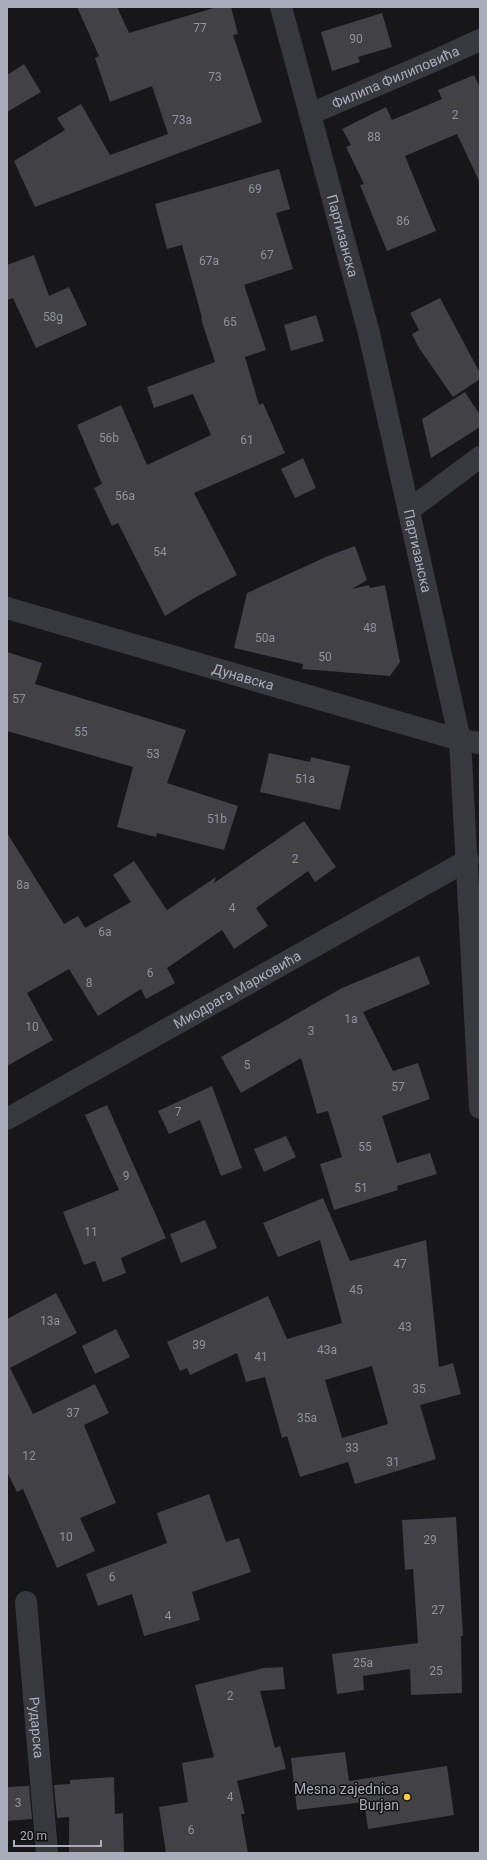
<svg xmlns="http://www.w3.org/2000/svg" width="487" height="1860" viewBox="0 0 487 1860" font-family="Roboto,sans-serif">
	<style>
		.building { fill: #414146; fill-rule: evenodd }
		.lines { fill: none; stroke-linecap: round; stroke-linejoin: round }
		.minor { stroke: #38383f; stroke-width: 22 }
		.tertiary { stroke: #38383f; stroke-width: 22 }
		.poi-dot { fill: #facd2e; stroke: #121214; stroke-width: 1.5 }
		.labels { text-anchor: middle; stroke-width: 3; stroke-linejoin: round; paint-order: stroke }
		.number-label { font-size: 12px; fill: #8f919d }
		.street-label { font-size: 14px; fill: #a9acba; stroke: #121214 }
		.poi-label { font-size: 14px; fill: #a9acba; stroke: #121214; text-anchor: end }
	</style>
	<rect width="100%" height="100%" fill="#171719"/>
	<g class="building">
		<polygon points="77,7 117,7 129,33 217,7 231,7 238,34 233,35 262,122 35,207 14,161 65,130 57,118 81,104 110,155 168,134 152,86 110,102 95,58 99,56"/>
		<polygon points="382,13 392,47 358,57 360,62 332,71 321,32"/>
		<polygon points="24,64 41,92 7,112 7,75"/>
		<polygon points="474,75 480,88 480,183 457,134 405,156 436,231 387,251 360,185 364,184 346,147 351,145 342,129 386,107 392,120 442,99 438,90"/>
		<polygon points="279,169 290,209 276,213 293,269 244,285 266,350 245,357 259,405 263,403 285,453 194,493 237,575 196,597 165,616 118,523 112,526 94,488 102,484 77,425 121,405 147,465 211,435 193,394 154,408 147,387 215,362 201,319 202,318 182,245 167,249 155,204"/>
		<polygon points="34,255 49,296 69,287 87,325 36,348 13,298 7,300 7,265"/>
		<polygon points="440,298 480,373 480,379 453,397 419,348 412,334 419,330 410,313"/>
		<polygon points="316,315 324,341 291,351 284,325"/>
		<polygon points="465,392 480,415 480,427 431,458 422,419"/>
		<polygon points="303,458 316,488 295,498 281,469"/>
		<polygon points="355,546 367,580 352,589 369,585 370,588 385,585 400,662 390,676 302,669 303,664 234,648 247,593 328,556"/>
		<polygon points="7,652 42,663 35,684 186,730 167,783 238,806 224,850 157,833 156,837 117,827 133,767 7,731"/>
		<polygon points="269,753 310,762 311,757 350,766 340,810 260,792"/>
		<polygon points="304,821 336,867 315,882 308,871 256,908 268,926 234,949 222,930 167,968 175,983 146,999 141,989 98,1016 69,969 27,993 53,1040 7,1066 7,833 64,924 78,916 85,928 131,902 113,875 134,861 167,910 216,877 214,883"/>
		<polygon points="419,956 430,984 363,1012 393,1071 418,1063 430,1099 382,1116 397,1163 430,1153 437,1174 397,1186 398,1190 334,1210 320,1164 342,1157 328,1111 317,1114 301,1058 241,1093 221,1057 342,988"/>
		<polygon points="212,1086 242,1168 221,1176 200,1120 169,1134 158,1111"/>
		<polygon points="107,1105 166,1238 121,1258 126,1273 103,1282 95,1261 84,1265 63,1212 119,1190 85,1115"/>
		<polygon points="286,1136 296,1157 264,1172 254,1149"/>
		<path d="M323,1198l27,63 76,-21 13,127 14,-4 8,31 -41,11 16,54 -81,25 -7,-22 -48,15 -13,-41 -5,2 -17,-61 -19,5 -9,-29 -47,22 -3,-7 -7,3 -13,-29 101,-46 19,43 55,-16 -22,-83 -42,17 -15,-34zM372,1366l16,58 -46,14 -17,-58z"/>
		<polygon points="205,1220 217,1248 181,1263 170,1234"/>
		<polygon points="56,1293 77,1333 10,1368 33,1414 95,1384 109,1413 84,1425 116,1503 80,1518 95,1551 57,1568 23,1489 17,1492 7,1472 7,1319"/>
		<polygon points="116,1329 130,1357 95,1374 82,1346"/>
		<polygon points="209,1494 226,1542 239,1538 251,1572 192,1592 200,1620 144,1636 132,1594 98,1606 86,1574 167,1543 157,1513"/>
		<polygon points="456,1517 463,1636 461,1636 462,1693 411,1695 410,1669 363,1676 364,1690 337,1694 332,1654 418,1643 413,1569 405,1570 402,1520"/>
		<polygon points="283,1667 285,1689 260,1691 275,1748 280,1746 286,1769 237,1781 245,1814 241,1814 248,1853 166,1853 159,1807 188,1802 182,1763 214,1757 195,1685 264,1668"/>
		<polygon points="345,1752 349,1781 447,1766 454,1815 368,1829 364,1802 297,1810 291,1758"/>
		<polygon points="114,1777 115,1814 123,1813 124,1853 69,1853 69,1817 57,1818 54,1785 70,1784 70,1780"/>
		<polygon points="29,1786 32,1819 7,1821 7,1787"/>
	</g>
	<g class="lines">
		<g class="minor">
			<path id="s1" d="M281,7l88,326 91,407 20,368"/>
			<path id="s2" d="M310,114l126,-54 44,-20"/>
			<polyline points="409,510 480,457"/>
			<path id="s3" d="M7,1119l461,-259"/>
			<path id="s4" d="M26,1602l21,251"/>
		</g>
		<path class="tertiary" id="s5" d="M7,608l453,132 20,3"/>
	</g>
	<circle class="poi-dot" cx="407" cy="1797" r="4"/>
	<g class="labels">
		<g class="number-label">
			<text x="200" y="32">77</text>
			<text x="356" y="43">90</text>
			<text x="215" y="81">73</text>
			<text x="455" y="119">2</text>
			<text x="182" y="124">73a</text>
			<text x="374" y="141">88</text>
			<text x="255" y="193">69</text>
			<text x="403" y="225">86</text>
			<text x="267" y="259">67</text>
			<text x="209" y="265">67a</text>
			<text x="53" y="321">58g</text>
			<text x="230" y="326">65</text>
			<text x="109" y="442">56b</text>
			<text x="247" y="444">61</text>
			<text x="125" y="500">56a</text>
			<text x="160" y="556">54</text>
			<text x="370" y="632">48</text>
			<text x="265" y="642">50a</text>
			<text x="325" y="661">50</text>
			<text x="19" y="703">57</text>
			<text x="81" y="736">55</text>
			<text x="153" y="758">53</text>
			<text x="305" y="783">51a</text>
			<text x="217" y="823">51b</text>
			<text x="295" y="863">2</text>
			<text x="23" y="889">8a</text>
			<text x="232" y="912">4</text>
			<text x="105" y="936">6a</text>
			<text x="150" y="977">6</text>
			<text x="89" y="987">8</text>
			<text x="351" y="1023">1a</text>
			<text x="32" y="1031">10</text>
			<text x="311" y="1035">3</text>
			<text x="247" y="1069">5</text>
			<text x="398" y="1091">57</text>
			<text x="178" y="1116">7</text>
			<text x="365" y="1151">55</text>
			<text x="126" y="1180">9</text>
			<text x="361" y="1192">51</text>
			<text x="91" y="1236">11</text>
			<text x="400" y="1268">47</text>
			<text x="356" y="1294">45</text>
			<text x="50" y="1325">13a</text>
			<text x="405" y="1331">43</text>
			<text x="199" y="1349">39</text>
			<text x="327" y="1354">43a</text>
			<text x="261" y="1361">41</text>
			<text x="419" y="1393">35</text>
			<text x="73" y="1417">37</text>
			<text x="307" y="1422">35a</text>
			<text x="352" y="1452">33</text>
			<text x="29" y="1460">12</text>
			<text x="393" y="1466">31</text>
			<text x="66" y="1541">10</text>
			<text x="430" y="1544">29</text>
			<text x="112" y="1581">6</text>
			<text x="438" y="1614">27</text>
			<text x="168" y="1620">4</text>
			<text x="363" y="1667">25a</text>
			<text x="436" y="1675">25</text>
			<text x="230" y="1700">2</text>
			<text x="230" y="1801">4</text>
			<text x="18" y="1807">3</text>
			<text x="191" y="1834">6</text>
		</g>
		<g class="street-label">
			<text dy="5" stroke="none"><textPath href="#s2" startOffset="93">Филипа Филиповића</textPath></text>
			<text dy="5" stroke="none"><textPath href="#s1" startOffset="237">Партизанска</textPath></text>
			<text dy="5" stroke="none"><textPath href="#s1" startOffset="561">Партизанска</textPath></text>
			<text dy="5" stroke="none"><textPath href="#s5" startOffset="246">Дунавска</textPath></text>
			<text dy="5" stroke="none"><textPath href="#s3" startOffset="264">Миодрага Марковића</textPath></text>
			<text dy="5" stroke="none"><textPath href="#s4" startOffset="126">Рударска</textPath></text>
		</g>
		<g class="poi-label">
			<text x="399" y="1794">Mesna zajednica<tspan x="399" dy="16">Burjan</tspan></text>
		</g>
	</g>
	<rect width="487" height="1860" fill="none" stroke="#a9acba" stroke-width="16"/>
	<path d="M14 1840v6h87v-6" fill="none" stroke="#a9acba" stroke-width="2"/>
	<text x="20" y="1840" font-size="12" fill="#a9acba" stroke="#121214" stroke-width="3" paint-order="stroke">20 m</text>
</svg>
